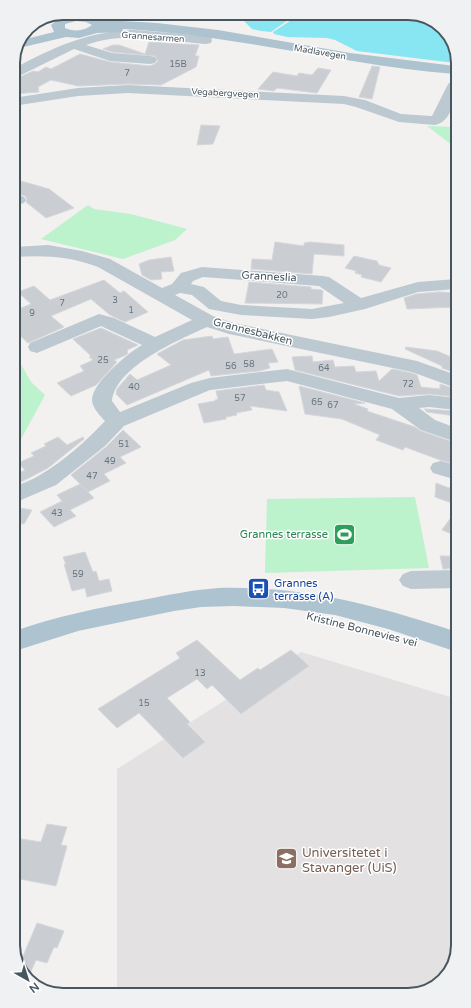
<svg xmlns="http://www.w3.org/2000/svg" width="471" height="1008" viewBox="0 0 471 1008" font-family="'Varela Round',sans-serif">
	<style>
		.education { fill: #e4e1e2 }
		.green { fill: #bcf2cc }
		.water { fill: #87e6f2 }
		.building { fill: #caced3; stroke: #d4d7dc }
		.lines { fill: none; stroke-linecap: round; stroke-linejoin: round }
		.minor { fill: #bdc9d0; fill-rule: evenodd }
		.major { fill: #aec3d0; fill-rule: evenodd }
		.labels { text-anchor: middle; stroke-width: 3; stroke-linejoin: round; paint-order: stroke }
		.far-street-label { font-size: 9px; fill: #47565f; stroke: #fff }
		.number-label { font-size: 9px; fill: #68747c }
		.street-label { font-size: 11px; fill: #47565f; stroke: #fff }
		.leisure-label { font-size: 11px; fill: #27864d; stroke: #fff; text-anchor: end }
		.transit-label { font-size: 11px; fill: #164399; stroke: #fff; text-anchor: start }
		.near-education-label { font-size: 13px; fill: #785e54; stroke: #fff; text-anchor: start }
		.rim { fill: none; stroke: #47565f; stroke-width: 2 }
	</style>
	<rect width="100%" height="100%" fill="#f3f0f0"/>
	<polygon class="education" points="301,652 457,699 458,948 448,975 424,992 115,994 117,990 117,769"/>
	<g class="green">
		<polygon points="427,126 455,127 456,148"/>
		<polygon points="88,205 94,209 131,214 187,229 175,240 123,259 41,239"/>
		<polygon points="14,352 31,382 45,395 14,452"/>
		<polygon points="415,497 429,568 265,573 267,499"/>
	</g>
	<polygon class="water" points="140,13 411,13 438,23 455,47 455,63 357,51 335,40 327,38 287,37 274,34 273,32 296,17 296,14 292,14 291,18 271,32 261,31 252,29 244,21 238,18 208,16 192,20 148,17"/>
	<g class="building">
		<polygon points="149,42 199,45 195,56 199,56 196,67 161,85 128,84 78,86 51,80 38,87 39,92 13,94 13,80 33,71 38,72 46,67 51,69 80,54 110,62 150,66 155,64 158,61 155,56 112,52 103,49 113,45 119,45 145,54"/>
		<polygon points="372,66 380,67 372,99 359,97"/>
		<polygon points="318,68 331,70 317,93 277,88 274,91 258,89 273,72 297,76 299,73 312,75"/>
		<polygon points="201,125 220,126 213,144 197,145"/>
		<polygon points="21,181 49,189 74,208 46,218 26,202 27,199 25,196 13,192 13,186"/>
		<polygon points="275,242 304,246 304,243 310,242 344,245 344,256 314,254 312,274 251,269 252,259 272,260"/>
		<polygon points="354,256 377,261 379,265 391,268 381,282 361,277 362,275 355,273 356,271 345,268"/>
		<polygon points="171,257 174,271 161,272 162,279 151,280 142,275 139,264 149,260"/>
		<polygon points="104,280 120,293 124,291 148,312 125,322 110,315 91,299 51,316 64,327 28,343 14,330 14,311 31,304 18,292 34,286 50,300"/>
		<polygon points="249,282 311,287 311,289 322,290 323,291 322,304 245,303"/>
		<polygon points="439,292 456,293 456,307 407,309 404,298 416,294"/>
		<polygon points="101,328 138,345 127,350 128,353 126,355 114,360 117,362 96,385 71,396 57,383 84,371 80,366 93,360 89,357 91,356 73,339"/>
		<polygon points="212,336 213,339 228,337 234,354 272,349 278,362 268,363 270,368 259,371 211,376 209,370 127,405 116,394 117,389 130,374 137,380 171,365 157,354 183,340"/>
		<polygon points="406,347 437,351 456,359 456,373 442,368 442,366 405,349"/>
		<polygon points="312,356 313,362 333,360 335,367 354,366 356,372 376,371 379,381 392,369 412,373 417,375 421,387 440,389 440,384 456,389 456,397 429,394 399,396 295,370 292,357"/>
		<polygon points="264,385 266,390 279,392 287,411 250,406 252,410 236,413 237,415 226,417 226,419 221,420 204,423 198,404 215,401 215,400 218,399 216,391"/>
		<polygon points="299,386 365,403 354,404 368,409 367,411 415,427 421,431 456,443 456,464 440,460 405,447 403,450 376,440 380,435 342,419 305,414"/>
		<polygon points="424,409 456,411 456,416 427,412"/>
		<polygon points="123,430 141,447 120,457 126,463 104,474 110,481 88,492 71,475 106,447"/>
		<polygon points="58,437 67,445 83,437 84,439 48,468 15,485 14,476 25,470 18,463 34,456 31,453 46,446 44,444"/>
		<polygon points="457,482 457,505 435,497 436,483 449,488"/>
		<polygon points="80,484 94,498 70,510 76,516 54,527 40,512 62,501 57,495"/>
		<polygon points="14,507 32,510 24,524 14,522"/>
		<polygon points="457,509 457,536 442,530"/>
		<polygon points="85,552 93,572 96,571 99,581 109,579 112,591 87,597 85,588 72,591 64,564 66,564 63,557"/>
		<polygon points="440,556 457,556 457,568 443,569"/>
		<polygon points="197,640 240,680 258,668 260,670 291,650 309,666 241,714 212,685 207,689 197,679 167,698 190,722 187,724 205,742 183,758 139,713 117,728 98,709 180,658 176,653"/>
		<polygon points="47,824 67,827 61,845 67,846 56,886 15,878 15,838 41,842"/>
		<polygon points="37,923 64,931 57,948 54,947 47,963 36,960 28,978 19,966"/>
	</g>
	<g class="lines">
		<g class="minor">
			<path d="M135,30l71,6 5,1 1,3 -1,3 -5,1c-39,-3 -82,-13 -120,1l26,8 38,3 5,1 2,3 -2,3 -5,1 -40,-3 -36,-12 -61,30v-10c41,-22 75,-38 122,-39z"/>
			<path d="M455,82c0,16 -2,39 -20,43l-36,-3 -43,-15 -12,-3 -216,-11 -50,3 -65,10v-8l65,-10 50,-3 216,11 21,4 36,14 31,2 15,-30 2,-3z"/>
			<polygon points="13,193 24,197 26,200 24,203 18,205 14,204"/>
			<path d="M48,245l34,6 28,8 52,29 10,-4 9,-11 21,-6 121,9 6,1 32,21 57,-16 38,-3v10l-38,3 -53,17 -36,8 -17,2 -71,-4 -32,-6 -17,-14 -12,-2 -5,2 38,21 21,7 183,38 39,14v13l-44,-16 -183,-38 -22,-7c-28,13 -91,39 -95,74l8,11 71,-29 19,-5 77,-9 112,29 30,-3 27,3v12l-27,-3 -10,1 16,12 21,8v14l-35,-12 -29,-21 -105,-28 -77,9 -86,36 -19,20 -49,39 -42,18v-16c9,-4 18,-7 26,-12 24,-14 46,-34 65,-54 -5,-5 -13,-14 -13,-21 0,-17 36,-47 50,-55l-41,-19 -64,27 -7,-2 -2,-4 2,-4 69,-29 15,4 41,19 37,-17 -94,-53c-28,-11 -55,-12 -84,-10v-10zM203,277l116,9 25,17 -32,6 -71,-4 -20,-4 -17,-14 -13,-3 2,-3z"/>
			<polygon points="441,461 456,465 457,480 433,473 430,468 433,463"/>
			<polygon points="457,570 457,588 411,589 403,586 399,580 403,574 411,571"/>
		</g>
		<g class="major">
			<path d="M76,13l12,1 18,6 51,3 61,7 132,23 105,13v8c-111,-9 -220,-39 -332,-45l-1,3 -25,1 -18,5 -13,-1 -47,11 3,-8 32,-8 -3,-7 10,-8zM76,21l10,1 6,3c-7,6 -19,7 -27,3v-4z"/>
			<path d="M218,588c88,-2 156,17 239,44v20l-69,-23 -53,-14 -51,-7 -50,-2 -33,1 -27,4 -96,20 -63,20v-20c41,-15 84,-23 127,-31 26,-5 50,-10 76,-12z"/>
		</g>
	</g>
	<defs>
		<symbol id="stadium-square" viewBox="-11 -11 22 22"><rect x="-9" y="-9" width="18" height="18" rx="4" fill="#2e9e5b" stroke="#fff"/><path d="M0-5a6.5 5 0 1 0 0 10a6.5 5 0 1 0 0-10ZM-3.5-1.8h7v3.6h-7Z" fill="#fff"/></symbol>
		<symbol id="bus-square" viewBox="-11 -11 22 22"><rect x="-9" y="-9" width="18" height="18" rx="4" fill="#1a4fb4" stroke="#fff"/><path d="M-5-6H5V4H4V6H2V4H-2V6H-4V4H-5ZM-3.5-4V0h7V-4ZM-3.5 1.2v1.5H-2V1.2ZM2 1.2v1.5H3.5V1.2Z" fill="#fff"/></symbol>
		<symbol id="university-square" viewBox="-11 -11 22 22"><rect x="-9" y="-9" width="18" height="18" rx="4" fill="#8d6e63" stroke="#fff"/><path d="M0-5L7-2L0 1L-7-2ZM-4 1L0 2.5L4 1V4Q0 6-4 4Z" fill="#fff"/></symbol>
	</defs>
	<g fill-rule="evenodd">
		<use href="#stadium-square" x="332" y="522" width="25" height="25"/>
		<use href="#bus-square" x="246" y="576" width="25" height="25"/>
		<use href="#university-square" x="274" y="846" width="25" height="25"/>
	</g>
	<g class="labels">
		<g class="far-street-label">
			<text transform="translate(153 37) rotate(4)" y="3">Grannesarmen</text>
			<text transform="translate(320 52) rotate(10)" y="3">Madlavegen</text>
			<text transform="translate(225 93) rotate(3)" y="3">Vegabergvegen</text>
		</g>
		<g class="number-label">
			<text x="178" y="67">15B</text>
			<text x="127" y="76">7</text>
			<text x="282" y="298">20</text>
			<text x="115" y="303">3</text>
			<text x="62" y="306">7</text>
			<text x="131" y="313">1</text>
			<text x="32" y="316">9</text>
			<text x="103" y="363">25</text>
			<text x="249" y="367">58</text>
			<text x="231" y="369">56</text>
			<text x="324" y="371">64</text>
			<text x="408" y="387">72</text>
			<text x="134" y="390">40</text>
			<text x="240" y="401">57</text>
			<text x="317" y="405">65</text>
			<text x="333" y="408">67</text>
			<text x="124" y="447">51</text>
			<text x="110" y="464">49</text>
			<text x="92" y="479">47</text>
			<text x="57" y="516">43</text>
			<text x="78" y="577">59</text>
			<text x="200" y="676">13</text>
			<text x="144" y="706">15</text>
		</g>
		<g class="street-label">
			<text transform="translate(269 276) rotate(3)" y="4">Granneslia</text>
			<text transform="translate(253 331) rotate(14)" y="4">Grannesbakken</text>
			<text transform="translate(362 629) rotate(14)" y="4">Kristine Bonnevies vei</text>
		</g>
		<g class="leisure-label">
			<text x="328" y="538">Grannes terrasse</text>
		</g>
		<g class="transit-label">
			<text x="274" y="587">Grannes<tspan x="274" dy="13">terrasse (A)</tspan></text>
		</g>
		<g class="near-education-label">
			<text x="302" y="857">Universitetet i<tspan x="302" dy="15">Stavanger (UiS)</tspan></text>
		</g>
	</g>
	<path d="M0 0H471V1008H0ZM63 20H408A43 43 0 0 1 451 63V945A43 43 0 0 1 408 988H63A43 43 0 0 1 20 945V63A43 43 0 0 1 63 20Z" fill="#f0f1f2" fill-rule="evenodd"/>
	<path class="rim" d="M63 20H408A43 43 0 0 1 451 63V945A43 43 0 0 1 408 988H63A43 43 0 0 1 20 945V63A43 43 0 0 1 63 20Z"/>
	<g transform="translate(28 980) rotate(141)" stroke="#ffffff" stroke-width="3" paint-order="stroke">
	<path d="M0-3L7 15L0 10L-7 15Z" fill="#47565f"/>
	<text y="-6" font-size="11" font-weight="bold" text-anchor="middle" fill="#47565f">N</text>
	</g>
</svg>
